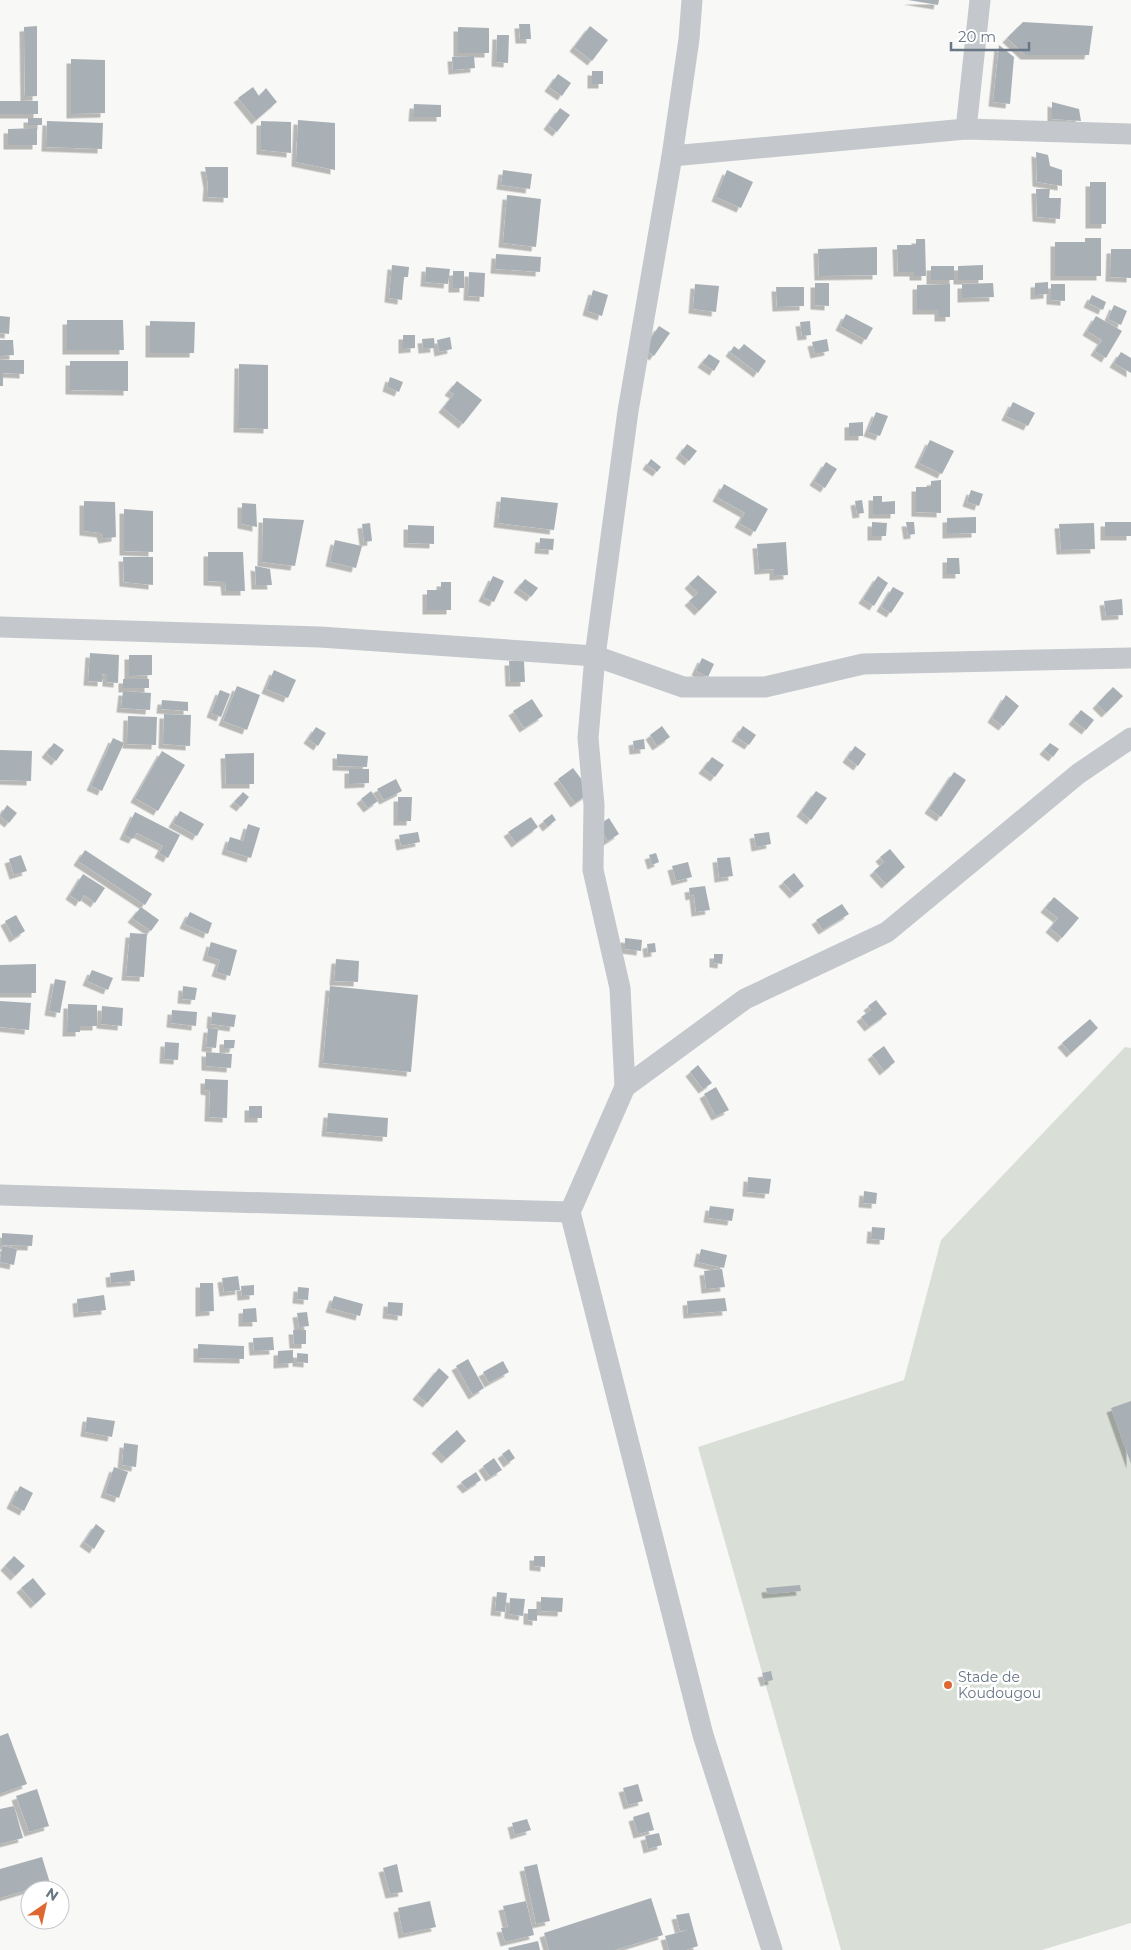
<svg xmlns="http://www.w3.org/2000/svg" width="1131" height="1950" viewBox="0 0 1131 1950" font-family="Montserrat,sans-serif">
	<style>
		.green { fill: #d9dfd7 }
		.building { fill: #a8b0b6; filter: url(#shadow) }
		.lines { fill: none; stroke-linecap: round; stroke-linejoin: round }
		.minor { stroke: #c4c7cb; stroke-width: 21 }
		.poi-dot { fill: #dd6931; stroke: #fff; stroke-width: 2 }
		.labels { text-anchor: middle; stroke-width: 5; stroke-linejoin: round; paint-order: stroke }
		.poi-label { font-size: 14px; fill: #687685; stroke: #fff; text-anchor: start }
	</style>
	<defs>
		<filter id="shadow"><feDropShadow dx="-4.5" dy="4.5" stdDeviation="0" flood-color="#0004"/></filter>
	</defs>
	<rect width="100%" height="100%" fill="#f8f8f6"/>
	<polygon class="green" points="1125,1047 1131,1048 1131,1923 1042,1950 841,1950 698,1447 904,1380 941,1240"/>
	<g class="building">
		<polygon points="908,0 939,0 938,5"/>
		<polygon points="1023,22 1093,26 1089,55 1025,55 1007,38"/>
		<polygon points="519,24 530,24 531,39 520,39"/>
		<polygon points="37,26 37,96 25,97 24,27"/>
		<polygon points="590,26 608,40 592,61 574,47"/>
		<polygon points="458,27 489,28 489,53 458,53"/>
		<polygon points="497,35 509,35 508,63 496,62"/>
		<polygon points="999,45 1014,57 1010,104 993,102"/>
		<polygon points="474,56 475,68 453,70 452,57"/>
		<polygon points="71,59 105,60 105,113 71,114"/>
		<rect x="592" y="71" width="11" height="13"/>
		<polygon points="558,74 571,83 562,96 549,87"/>
		<polygon points="253,87 259,96 266,88 277,102 256,120 238,98"/>
		<rect x="0" y="101" width="38" height="13"/>
		<polygon points="1052,102 1079,109 1081,121 1052,119"/>
		<polygon points="414,104 441,105 441,117 413,117"/>
		<polygon points="560,108 570,115 557,132 548,125"/>
		<rect x="28" y="118" width="14" height="7"/>
		<polygon points="298,120 335,123 335,170 296,162"/>
		<polygon points="47,121 103,123 102,149 46,147"/>
		<polygon points="261,121 291,122 291,153 261,150"/>
		<polygon points="37,128 37,145 8,145 8,129"/>
		<polygon points="1036,152 1048,155 1050,166 1062,170 1062,186 1037,182"/>
		<polygon points="205,167 228,167 228,198 207,197 208,184"/>
		<polygon points="503,170 532,174 530,189 501,185"/>
		<polygon points="727,170 753,182 741,208 716,197"/>
		<rect x="1090" y="182" width="16" height="42"/>
		<polygon points="1036,189 1050,189 1049,198 1061,198 1060,219 1037,217"/>
		<polygon points="507,195 541,199 536,247 503,243"/>
		<polygon points="1085,238 1101,238 1101,276 1055,276 1055,242 1085,242"/>
		<polygon points="916,239 925,239 926,276 914,276 914,272 898,272 897,245 916,245"/>
		<polygon points="877,247 877,275 819,276 818,249"/>
		<polygon points="1111,249 1131,249 1131,278 1110,277"/>
		<polygon points="496,254 541,257 540,272 495,269"/>
		<polygon points="392,265 409,267 408,277 404,277 402,300 389,298"/>
		<polygon points="983,265 983,280 958,280 958,266"/>
		<rect x="931" y="266" width="23" height="14"/>
		<polygon points="426,267 450,269 448,284 425,282"/>
		<rect x="453" y="271" width="11" height="17"/>
		<polygon points="469,272 485,273 484,297 468,296"/>
		<polygon points="1048,282 1048,294 1035,295 1035,283"/>
		<polygon points="815,283 829,283 829,306 815,305"/>
		<polygon points="993,283 994,297 962,298 962,284"/>
		<polygon points="695,284 719,286 716,312 693,309"/>
		<polygon points="950,284 950,317 939,317 939,310 917,310 917,285"/>
		<polygon points="1051,284 1065,284 1065,301 1051,300"/>
		<polygon points="776,287 804,287 804,306 777,307"/>
		<polygon points="593,290 608,295 602,316 587,311"/>
		<polygon points="1092,295 1106,302 1103,310 1088,303"/>
		<polygon points="1114,305 1127,311 1121,325 1108,319"/>
		<polygon points="846,314 873,328 866,340 840,326"/>
		<polygon points="0,316 10,317 9,334 0,333"/>
		<polygon points="1096,316 1122,331 1106,358 1095,351 1102,340 1087,331"/>
		<polygon points="67,320 123,320 124,350 67,350"/>
		<polygon points="150,321 195,322 194,353 150,353"/>
		<polygon points="810,321 811,335 802,336 800,322"/>
		<polygon points="659,326 670,333 654,356 644,348"/>
		<polygon points="403,335 415,335 415,348 403,349"/>
		<polygon points="450,337 452,349 439,352 437,340"/>
		<polygon points="434,338 435,348 423,349 422,339"/>
		<polygon points="827,339 829,351 815,354 812,342"/>
		<polygon points="0,340 13,340 14,355 0,356"/>
		<polygon points="744,344 766,361 758,373 730,352 734,346 739,350"/>
		<polygon points="1121,352 1131,358 1131,373 1114,363"/>
		<polygon points="709,354 720,361 714,371 702,363"/>
		<polygon points="0,360 24,360 24,374 3,373 3,386 0,386"/>
		<polygon points="70,361 128,361 128,391 70,390"/>
		<polygon points="239,364 268,365 268,429 238,428"/>
		<polygon points="390,377 403,382 399,392 387,387"/>
		<polygon points="457,381 482,400 463,424 443,408 454,394 449,391"/>
		<polygon points="1013,402 1035,413 1028,426 1006,416"/>
		<polygon points="876,412 888,416 880,436 868,432"/>
		<polygon points="863,422 863,436 849,436 849,423"/>
		<polygon points="930,440 954,451 942,474 919,463"/>
		<polygon points="687,444 697,451 689,461 680,454"/>
		<polygon points="651,459 661,467 657,472 647,465"/>
		<polygon points="826,462 837,469 825,488 814,481"/>
		<polygon points="941,480 941,513 916,512 916,487 931,487 931,481"/>
		<polygon points="724,484 768,509 755,532 739,523 745,513 717,497"/>
		<polygon points="971,490 983,494 979,506 967,502"/>
		<polygon points="873,496 882,496 882,502 895,501 895,514 873,514"/>
		<polygon points="501,497 558,503 554,530 498,523"/>
		<polygon points="862,500 864,513 857,514 855,501"/>
		<polygon points="84,501 115,502 116,537 103,539 101,533 84,531"/>
		<polygon points="242,503 256,504 257,527 242,524"/>
		<polygon points="124,509 153,511 153,552 124,551"/>
		<polygon points="976,517 976,533 947,534 947,518"/>
		<polygon points="263,518 304,520 295,566 262,562"/>
		<polygon points="872,522 887,523 886,536 872,536"/>
		<polygon points="906,522 914,522 915,534 908,535"/>
		<rect x="1105" y="522" width="26" height="14"/>
		<polygon points="370,523 372,541 364,542 362,524"/>
		<polygon points="1094,523 1095,549 1061,550 1059,524"/>
		<polygon points="408,525 434,526 434,544 408,543"/>
		<polygon points="540,538 554,539 553,550 539,549"/>
		<polygon points="335,540 362,546 356,568 330,562"/>
		<polygon points="786,542 788,575 774,576 774,569 759,570 757,544"/>
		<polygon points="208,552 243,552 245,591 226,591 225,582 208,581"/>
		<polygon points="123,557 153,557 153,585 124,582"/>
		<polygon points="947,558 959,558 960,574 947,574"/>
		<polygon points="255,566 270,569 272,585 256,585"/>
		<polygon points="698,575 717,592 699,611 689,601 698,593 689,584"/>
		<polygon points="493,576 504,581 494,602 483,597"/>
		<polygon points="878,576 888,583 874,606 863,599"/>
		<polygon points="525,579 538,588 531,597 518,588"/>
		<polygon points="441,582 451,582 451,610 427,610 427,590 441,590"/>
		<polygon points="893,587 904,593 891,613 881,607"/>
		<polygon points="1122,599 1123,615 1106,616 1104,601"/>
		<polygon points="90,653 119,655 118,683 107,682 107,675 102,674 102,682 88,681"/>
		<polygon points="129,655 152,655 152,675 129,676"/>
		<polygon points="702,658 714,664 708,677 696,671"/>
		<polygon points="509,661 524,661 525,682 510,682"/>
		<polygon points="274,670 296,680 288,698 266,689"/>
		<rect x="123" y="679" width="26" height="9"/>
		<polygon points="237,686 260,695 247,730 223,721"/>
		<polygon points="1113,687 1123,696 1106,713 1097,704"/>
		<polygon points="220,690 230,694 221,717 211,713"/>
		<polygon points="123,691 151,693 150,710 121,708"/>
		<polygon points="1006,695 1019,706 1003,726 992,718"/>
		<polygon points="532,699 543,716 524,728 513,711"/>
		<polygon points="162,700 188,702 188,711 161,709"/>
		<polygon points="1081,710 1094,720 1086,730 1073,720"/>
		<polygon points="164,714 191,715 190,746 163,744"/>
		<polygon points="128,716 157,717 156,745 127,744"/>
		<polygon points="662,726 670,737 657,746 650,735"/>
		<polygon points="743,726 756,735 749,745 736,737"/>
		<polygon points="316,727 326,733 318,746 308,739"/>
		<polygon points="113,738 124,743 102,791 91,786"/>
		<polygon points="644,739 645,749 634,750 633,741"/>
		<polygon points="54,743 64,750 56,761 46,753"/>
		<polygon points="1050,743 1059,749 1053,757 1044,750"/>
		<polygon points="855,746 866,754 858,766 847,758"/>
		<polygon points="0,750 32,751 31,781 0,780"/>
		<polygon points="162,751 185,765 158,811 135,798"/>
		<polygon points="254,753 254,784 226,784 225,754"/>
		<polygon points="337,754 368,756 367,767 337,766"/>
		<polygon points="712,757 724,765 715,777 703,769"/>
		<polygon points="573,768 591,792 575,803 558,779"/>
		<polygon points="349,769 369,769 369,783 349,784"/>
		<polygon points="954,772 966,780 941,817 929,809"/>
		<polygon points="396,779 402,791 384,800 377,789"/>
		<polygon points="371,791 378,801 368,808 361,799"/>
		<polygon points="816,791 827,798 811,820 801,812"/>
		<polygon points="243,792 249,797 241,807 234,802"/>
		<polygon points="398,797 412,797 411,821 398,821"/>
		<polygon points="7,805 17,813 9,823 0,816"/>
		<polygon points="180,811 204,824 197,836 173,823"/>
		<polygon points="135,812 180,835 168,858 159,853 163,846 137,833 133,839 124,835"/>
		<polygon points="552,814 556,820 547,827 543,821"/>
		<polygon points="531,817 538,827 516,843 508,832"/>
		<polygon points="609,818 619,834 608,841 598,825"/>
		<polygon points="248,824 260,828 251,858 226,850 230,837 243,841"/>
		<polygon points="418,832 420,842 401,846 399,835"/>
		<polygon points="769,832 771,844 756,847 754,834"/>
		<polygon points="890,849 905,867 886,884 874,871 884,862 880,857"/>
		<polygon points="85,850 152,894 145,905 78,861"/>
		<polygon points="656,853 659,862 652,865 649,855"/>
		<polygon points="21,855 27,871 14,875 9,859"/>
		<polygon points="730,857 733,876 719,878 717,858"/>
		<polygon points="688,862 692,877 676,881 672,866"/>
		<polygon points="794,873 804,886 794,894 783,882"/>
		<polygon points="83,874 105,888 95,903 84,895 80,902 70,895"/>
		<polygon points="705,886 710,910 696,912 694,895 690,896 689,888"/>
		<polygon points="1054,897 1079,918 1062,938 1050,928 1058,918 1045,908"/>
		<polygon points="842,904 849,914 823,930 816,920"/>
		<polygon points="141,907 159,920 151,931 132,918"/>
		<polygon points="190,912 212,923 208,934 184,924"/>
		<polygon points="16,915 25,931 14,938 5,921"/>
		<polygon points="130,933 147,934 144,977 126,976"/>
		<polygon points="625,938 642,940 641,951 625,949"/>
		<polygon points="211,942 237,950 230,976 216,972 220,960 207,956"/>
		<polygon points="655,943 656,952 648,953 647,944"/>
		<polygon points="714,954 723,954 722,964 714,963"/>
		<polygon points="336,959 359,961 358,982 334,981"/>
		<polygon points="36,964 36,993 0,993 0,965"/>
		<polygon points="92,970 113,978 108,990 87,981"/>
		<polygon points="55,979 66,981 60,1013 49,1011"/>
		<polygon points="183,986 197,988 195,1000 182,999"/>
		<polygon points="330,986 418,995 411,1072 323,1063"/>
		<polygon points="876,1000 887,1014 869,1027 861,1017 871,1010 868,1006"/>
		<polygon points="0,1001 31,1003 29,1030 0,1027"/>
		<polygon points="68,1004 97,1005 97,1026 80,1026 80,1032 67,1032"/>
		<polygon points="102,1006 123,1008 122,1026 101,1024"/>
		<polygon points="172,1010 197,1012 196,1026 171,1023"/>
		<polygon points="212,1012 236,1015 234,1027 211,1024"/>
		<polygon points="1090,1019 1098,1028 1071,1053 1062,1043"/>
		<polygon points="208,1028 218,1029 216,1048 206,1047"/>
		<polygon points="224,1040 235,1040 234,1048 224,1049"/>
		<polygon points="165,1042 179,1043 178,1060 164,1059"/>
		<polygon points="884,1046 895,1062 884,1071 872,1055"/>
		<polygon points="206,1052 232,1054 231,1068 206,1066"/>
		<polygon points="698,1065 712,1083 703,1089 690,1072"/>
		<polygon points="205,1079 228,1080 227,1118 209,1117 210,1091 205,1090"/>
		<polygon points="716,1087 729,1110 716,1116 704,1094"/>
		<rect x="249" y="1106" width="13" height="12"/>
		<polygon points="328,1113 388,1118 387,1137 326,1132"/>
		<polygon points="748,1177 771,1179 769,1194 747,1192"/>
		<polygon points="864,1191 877,1193 876,1204 863,1203"/>
		<polygon points="710,1206 734,1209 732,1221 708,1218"/>
		<polygon points="872,1227 885,1228 884,1240 871,1239"/>
		<polygon points="2,1233 33,1235 32,1246 2,1245"/>
		<polygon points="2,1246 17,1249 14,1265 0,1262"/>
		<polygon points="701,1249 727,1255 724,1268 698,1262"/>
		<polygon points="722,1269 725,1287 706,1289 704,1271"/>
		<polygon points="134,1270 135,1281 111,1283 110,1273"/>
		<polygon points="238,1276 240,1290 224,1292 222,1278"/>
		<polygon points="200,1283 213,1283 214,1311 200,1312"/>
		<polygon points="254,1285 254,1295 242,1296 241,1286"/>
		<polygon points="298,1287 309,1288 308,1300 297,1299"/>
		<polygon points="104,1295 106,1310 78,1313 77,1299"/>
		<polygon points="334,1296 363,1304 360,1316 330,1308"/>
		<polygon points="725,1298 727,1311 688,1314 687,1301"/>
		<polygon points="388,1302 403,1303 402,1316 387,1314"/>
		<polygon points="256,1308 257,1322 243,1322 243,1309"/>
		<polygon points="307,1312 309,1326 299,1327 297,1313"/>
		<polygon points="293,1330 306,1330 306,1344 294,1344"/>
		<polygon points="273,1337 274,1350 254,1351 253,1338"/>
		<polygon points="198,1344 244,1346 244,1359 198,1358"/>
		<polygon points="293,1350 293,1363 278,1364 278,1351"/>
		<polygon points="297,1353 308,1354 308,1363 297,1362"/>
		<polygon points="468,1359 484,1388 473,1395 456,1366"/>
		<polygon points="503,1361 509,1372 489,1383 483,1372"/>
		<polygon points="439,1368 449,1377 427,1403 417,1395"/>
		<polygon points="1131,1401 1131,1464 1111,1408"/>
		<polygon points="87,1417 115,1421 112,1437 85,1432"/>
		<polygon points="457,1430 466,1441 446,1459 436,1449"/>
		<polygon points="124,1443 138,1445 136,1467 122,1465"/>
		<polygon points="509,1449 515,1458 508,1463 502,1454"/>
		<polygon points="494,1458 502,1470 490,1477 483,1466"/>
		<polygon points="114,1467 128,1472 119,1498 105,1493"/>
		<polygon points="476,1472 481,1480 467,1489 461,1482"/>
		<polygon points="20,1486 33,1493 24,1511 11,1504"/>
		<polygon points="96,1524 105,1531 94,1549 84,1542"/>
		<polygon points="14,1556 25,1566 15,1576 5,1566"/>
		<polygon points="534,1556 545,1556 545,1567 534,1566"/>
		<polygon points="33,1578 46,1594 35,1604 21,1588"/>
		<polygon points="800,1585 801,1591 767,1594 766,1588"/>
		<polygon points="497,1592 507,1593 505,1612 495,1611"/>
		<polygon points="541,1597 563,1598 562,1612 541,1611"/>
		<polygon points="510,1598 525,1599 523,1616 509,1614"/>
		<polygon points="528,1609 537,1609 537,1621 528,1620"/>
		<polygon points="771,1671 773,1680 765,1682 762,1673"/>
		<polygon points="8,1733 27,1784 0,1794 0,1736"/>
		<polygon points="638,1784 643,1801 628,1805 623,1788"/>
		<polygon points="37,1789 49,1826 29,1832 16,1796"/>
		<polygon points="14,1806 23,1838 0,1844 0,1809"/>
		<polygon points="649,1812 654,1830 638,1834 633,1817"/>
		<polygon points="527,1819 531,1830 515,1835 512,1823"/>
		<polygon points="659,1833 662,1845 648,1849 645,1836"/>
		<polygon points="42,1857 50,1883 0,1898 0,1869"/>
		<polygon points="397,1864 403,1892 390,1894 383,1868"/>
		<polygon points="537,1864 550,1921 536,1924 524,1867"/>
		<polygon points="651,1898 663,1935 615,1950 549,1950 544,1933"/>
		<polygon points="430,1901 436,1927 403,1934 398,1908"/>
		<polygon points="526,1901 534,1935 505,1942 501,1928 508,1927 503,1906"/>
		<polygon points="689,1913 698,1946 686,1950 669,1950 665,1936 688,1930 680,1931 676,1915"/>
		<polygon points="538,1941 540,1950 509,1950 508,1948"/>
	</g>
	<g class="lines">
		<g class="minor">
			<polyline points="966,129 980,0"/>
			<polyline points="672,156 966,129 1131,134"/>
			<polyline points="0,627 320,637 595,656 683,687 765,687 863,664 1131,658"/>
			<polyline points="625,1087 620,988 593,870 594,805 588,738 595,656 628,411 672,156 689,39 692,0"/>
			<polyline points="0,1195 570,1212 625,1087 745,999 887,932 1078,774 1131,738"/>
			<polyline points="570,1212 703,1735 772,1950"/>
		</g>
	</g>
	<circle class="poi-dot" cx="948" cy="1685" r="5"/>
	<g class="labels">
		<g class="poi-label">
			<text x="958" y="1682">Stade de<tspan x="958" dy="16">Koudougou</tspan></text>
		</g>
	</g>
	<g transform="translate(45 1905) rotate(34)"><circle r="24" fill="#ffffff" stroke="#c3c8ce"/>
	<path d="M0-4L9 19L0 12L-9 19Z" fill="#dd6931"/>
	<text y="-8" font-size="14" font-weight="bold" text-anchor="middle" fill="#687685">N</text>
	</g>
	<path d="M951 42v8h78v-8" fill="none" stroke="#687685" stroke-width="2.5"/>
	<text x="958" y="42" font-size="15" fill="#687685" stroke="#ffffff" stroke-width="4" paint-order="stroke">20 m</text>
</svg>
